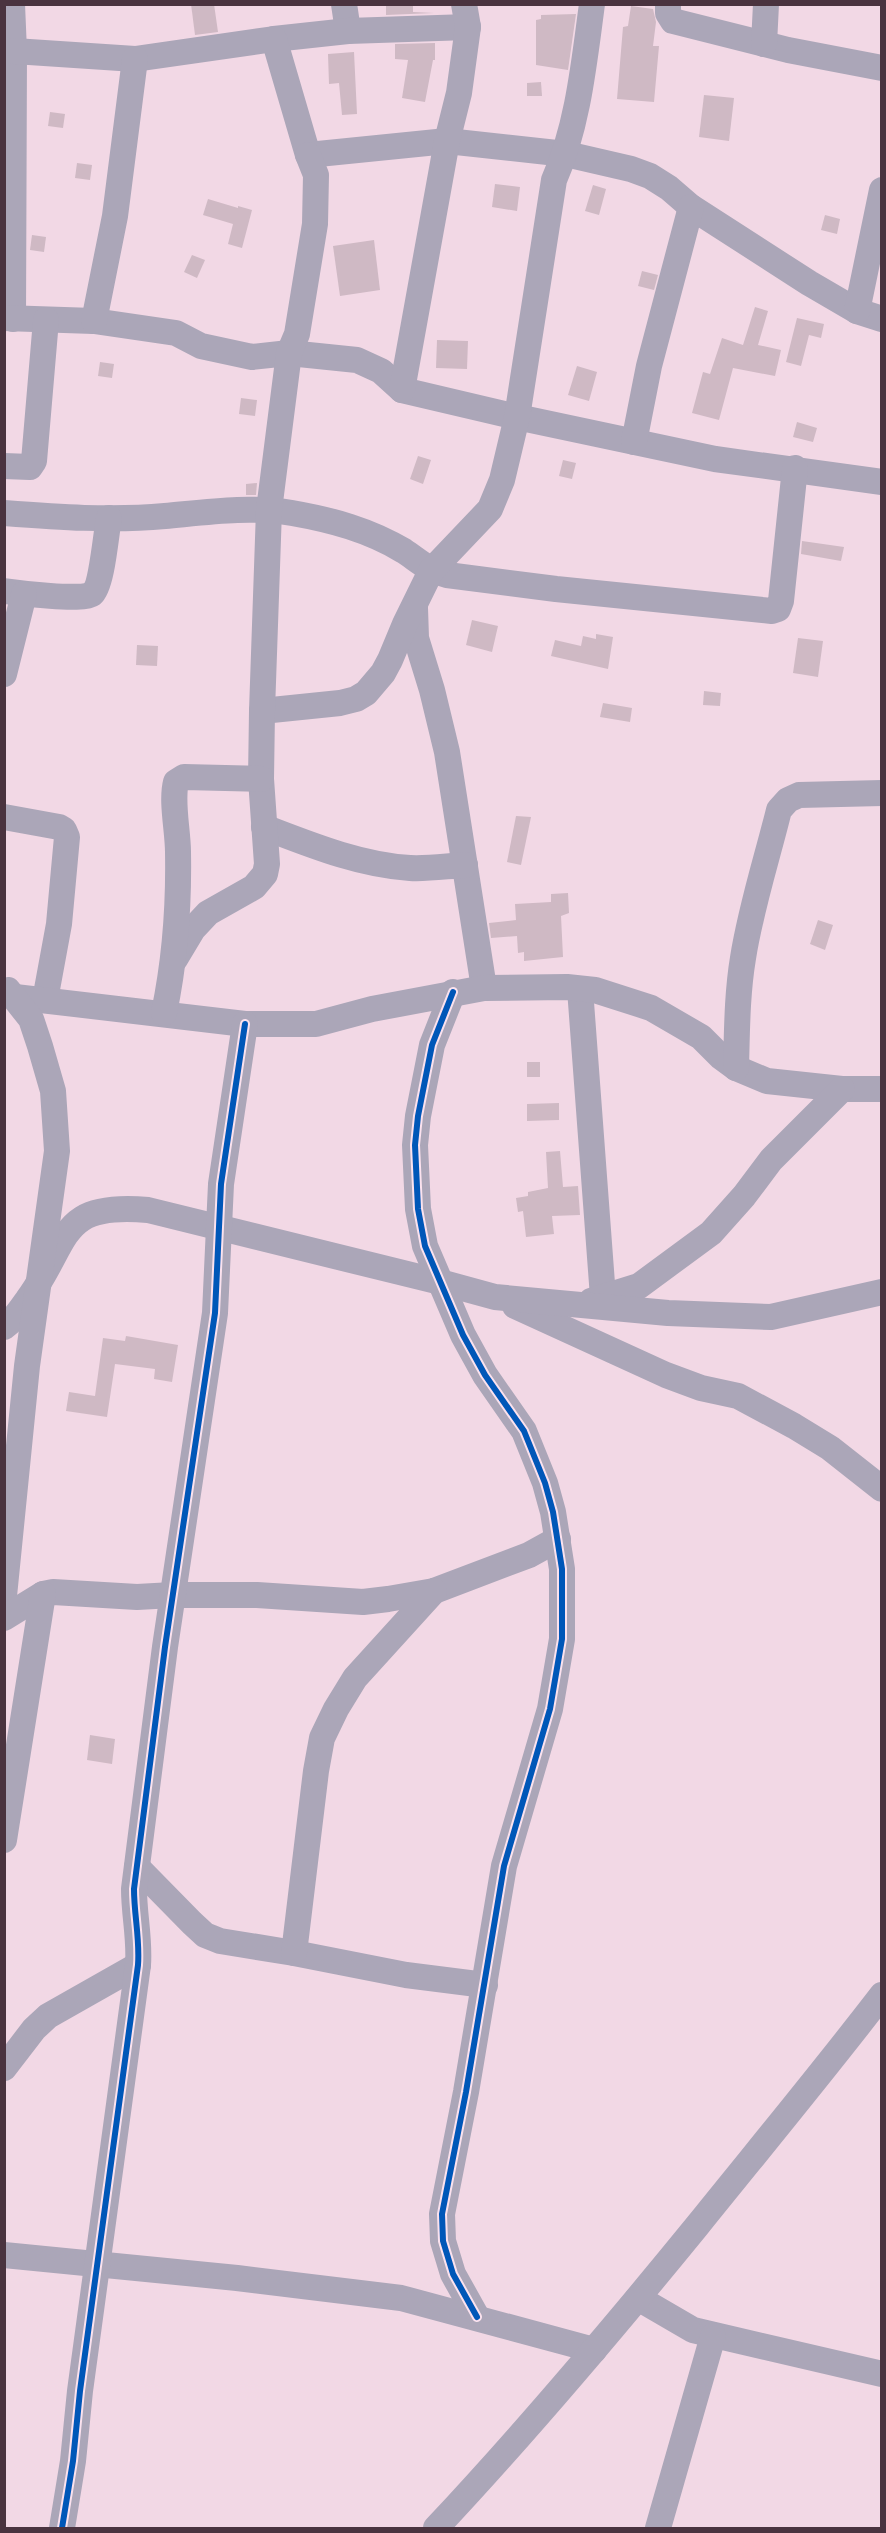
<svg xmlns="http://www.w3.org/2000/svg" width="886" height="2533" viewBox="0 0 886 2533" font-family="'Fira Sans Condensed',sans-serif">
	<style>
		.building { fill: #cfb9c4 }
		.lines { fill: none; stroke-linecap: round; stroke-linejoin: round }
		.minor { stroke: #aba6b8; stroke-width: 26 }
		.cycleway-casing { stroke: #fbe2ee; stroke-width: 10 }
		.cycleway { stroke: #0057b8; stroke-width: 6 }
	</style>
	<rect width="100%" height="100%" fill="#f2d8e5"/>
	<g class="building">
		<polygon points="191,4 214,4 218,32 195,35"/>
		<polygon points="386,4 413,4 413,12 434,13 386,15"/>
		<polygon points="631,6 653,9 656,22 653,46 659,46 654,102 617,99 623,27 628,26"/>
		<polygon points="576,14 568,70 536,65 536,20 541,19 541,15"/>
		<polygon points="435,43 435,60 433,60 425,102 402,98 408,60 395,59 395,44"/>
		<polygon points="354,52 357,114 342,115 339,83 329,84 328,54"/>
		<polygon points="541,82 542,96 527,96 527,83"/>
		<polygon points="704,95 734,98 729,141 699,137"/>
		<polygon points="50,112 65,114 63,128 48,126"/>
		<polygon points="77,163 92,165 90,180 75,178"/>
		<polygon points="495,184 520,187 517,211 492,207"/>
		<polygon points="593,185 606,189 599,215 585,211"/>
		<polygon points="208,199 238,208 238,206 252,210 242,248 228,244 233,224 203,215"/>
		<polygon points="825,215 840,219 837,234 821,230"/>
		<polygon points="32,235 46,237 44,252 30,250"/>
		<polygon points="374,240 380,290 340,296 333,246"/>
		<polygon points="192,255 205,260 197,278 184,272"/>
		<polygon points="642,271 658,275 654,290 638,286"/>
		<polygon points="755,307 768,311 758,345 781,350 775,376 733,368 719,420 692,413 703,372 710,374 722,338 743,345"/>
		<polygon points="797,318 824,324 821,338 809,335 801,366 786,362"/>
		<polygon points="437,340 468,341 467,369 436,368"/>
		<polygon points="100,362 114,364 112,378 98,376"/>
		<polygon points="577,366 597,372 589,401 568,395"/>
		<polygon points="241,398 257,400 255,416 239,414"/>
		<polygon points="797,422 817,428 813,442 793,437"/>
		<polygon points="418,456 431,460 423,484 410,479"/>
		<polygon points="563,460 576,463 572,479 559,476"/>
		<polygon points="257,483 256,495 246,495 246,484"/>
		<polygon points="802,541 844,547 841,561 801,554"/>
		<polygon points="472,620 498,626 492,652 466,645"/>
		<polygon points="596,634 613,637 608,669 551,656 555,640 581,646 583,636 596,639"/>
		<polygon points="798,638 823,641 818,677 793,673"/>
		<polygon points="137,645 158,646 157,666 136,665"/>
		<polygon points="704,691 721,693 720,706 703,705"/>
		<polygon points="603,703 632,708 630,722 600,717"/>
		<polygon points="516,816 531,817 521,865 507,862"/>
		<polygon points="568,893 569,913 561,916 563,957 524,961 524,952 518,953 517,936 491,938 489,923 516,920 515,904 551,902 551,894"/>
		<polygon points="818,920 833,925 825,950 810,944"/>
		<rect x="527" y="1062" width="13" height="15"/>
		<polygon points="559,1103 559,1120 527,1121 527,1104"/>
		<polygon points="560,1151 563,1187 578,1186 580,1215 552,1216 554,1234 526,1237 523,1211 518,1212 516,1198 528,1196 528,1192 548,1188 546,1152"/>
		<polygon points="126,1336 178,1345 172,1382 154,1379 155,1369 115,1364 107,1417 66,1411 69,1392 95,1396 103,1338 125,1341"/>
		<polygon points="90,1735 115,1739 112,1764 87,1760"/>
	</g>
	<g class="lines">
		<g class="minor">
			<polyline points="12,4 14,51 13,319"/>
			<polyline points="344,4 348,31"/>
			<polyline points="668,4 668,13 673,21 788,50 882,68"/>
			<polyline points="274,39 348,31 468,27"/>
			<polyline points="764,44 766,4"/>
			<polyline points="14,51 135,59 274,39 308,155 447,141 566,154 631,169 650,176 669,188 691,207 809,283 857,311 882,319"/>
			<polyline points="857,311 882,190"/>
			<polyline points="4,318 94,321 176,333 201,346 252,357 289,353 357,360 381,371 402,390 517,417 715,459 882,482"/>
			<polyline points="94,321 115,216 135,59"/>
			<polyline points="402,390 447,141 459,93 468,27 464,4"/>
			<polyline points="634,442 649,366 691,207"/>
			<polyline points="4,466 30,467 34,461 46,320"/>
			<path d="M4,513c53,4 107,8 161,3 43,-4 84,-10 127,-3 40,7 77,17 112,38 15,10 25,20 43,24l109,14 216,22 6,-2 3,-8 14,-133"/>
			<path d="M4,591c14,2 79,10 88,3 10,-8 14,-61 17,-76"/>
			<polyline points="415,608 416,638 432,690 447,752 484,988"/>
			<polyline points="4,674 24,594"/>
			<path d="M262,711l78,-8 16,-4 10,-6 17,-20 7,-13 15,-36 26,-53 59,-62 12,-29 15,-63 37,-237c24,-54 30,-117 38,-176"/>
			<polyline points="4,817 59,827 64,830 67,837 59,924 45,1000"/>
			<path d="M264,827c47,18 96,38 146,41 18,1 37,-2 55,-3"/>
			<polyline points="175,959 193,929 208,913 254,887 265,874 267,864 261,779 262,711 269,510 289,353 297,334 315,224 316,175 308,155"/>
			<polyline points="580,989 603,1297"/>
			<polyline points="453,992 432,1045 418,1116 415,1145 418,1209 425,1246 463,1335 485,1375 524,1431 545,1483 553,1512 562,1569 562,1639 550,1709 504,1866 466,2092 442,2214 443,2241 453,2274 477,2317"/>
			<polyline points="15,997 245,1024 316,1024 372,1009 484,988 567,987 595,990 651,1008 701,1037 721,1057 736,1068 767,1081 842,1089 882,1089"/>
			<path d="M164,1013c11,-53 15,-106 14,-161 0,-21 -7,-51 -2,-70l8,-5 77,2"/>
			<path d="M736,1068c1,-37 1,-74 7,-110 8,-51 24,-99 36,-148l9,-10 11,-5 83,-2"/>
			<polyline points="591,1301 639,1286 711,1233 744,1196 771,1160 842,1089"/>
			<polyline points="515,1306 666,1375 701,1388 738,1396 794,1426 830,1448 882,1489"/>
			<path d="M4,1327c10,-7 17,-18 24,-28 43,-59 29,-97 120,-89l292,72 55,15 173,16 103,4 111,-25"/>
			<polyline points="4,1596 27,1366 57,1151 53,1091 40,1046 31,1019 8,990"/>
			<polyline points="4,1618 43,1594 53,1592 137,1597 173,1595 257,1595 363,1602 388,1599 434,1591 529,1555 558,1539"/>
			<polyline points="4,1840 43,1594"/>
			<polyline points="137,1867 192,1923 205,1935 220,1941 294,1953 406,1975 485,1985"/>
			<polyline points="294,1953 316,1771 322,1738 336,1709 355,1678 434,1591"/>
			<polyline points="4,2068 34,2029 48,2016 138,1965"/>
			<polyline points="4,2255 237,2278 401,2298 594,2350"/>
			<polyline points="638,2298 693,2330 882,2374"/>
			<path d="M62,2528l11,-67 7,-70 58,-426c2,-26 -4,-50 -4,-76l31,-242 50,-334 6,-129 24,-160"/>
			<path d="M436,2528c91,-97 177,-199 261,-302 62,-77 125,-153 185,-231"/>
			<polyline points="658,2528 713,2336"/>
		</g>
		<defs>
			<g id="cycleway">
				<polyline points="453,992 432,1045 418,1116 415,1145 418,1209 425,1246 463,1335 485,1375 524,1431 545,1483 553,1512 562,1569 562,1639 550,1709 504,1866 466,2092 442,2214 443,2241 453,2274 477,2317"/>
				<path d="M62,2528l11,-67 7,-70 58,-426c2,-26 -4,-50 -4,-76l31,-242 50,-334 6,-129 24,-160"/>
			</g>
		</defs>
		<use href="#cycleway" class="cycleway-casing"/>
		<use href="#cycleway" class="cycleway"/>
	</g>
	<rect width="886" height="2533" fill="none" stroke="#4a333f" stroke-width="12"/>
</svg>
